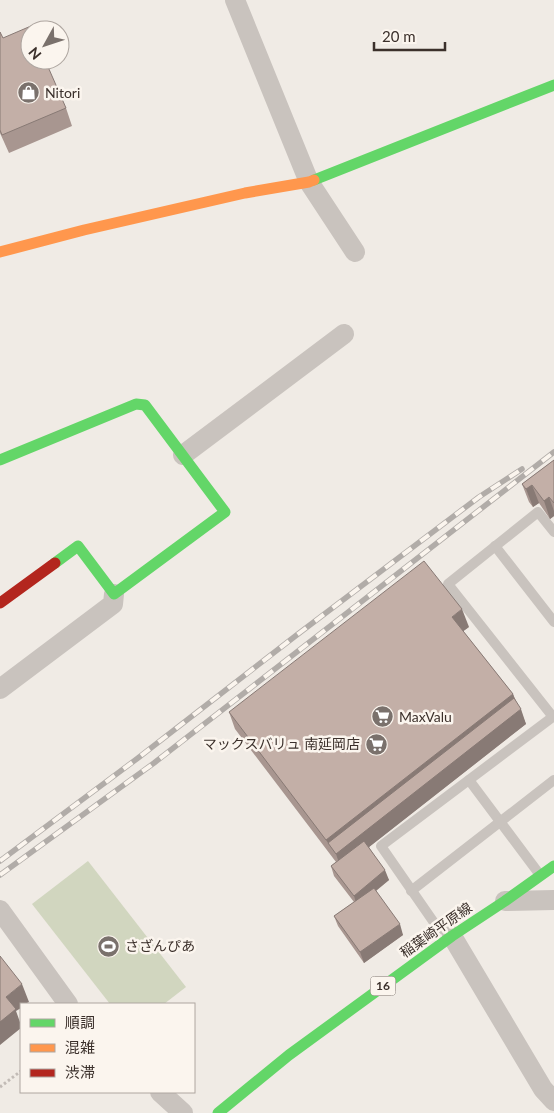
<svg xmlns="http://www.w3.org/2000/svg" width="554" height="1113" viewBox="0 0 554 1113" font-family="Lato,'Noto Sans JP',sans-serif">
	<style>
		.green { fill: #d1d6bf }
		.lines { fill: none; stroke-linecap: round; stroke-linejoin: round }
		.path { stroke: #c2bbb6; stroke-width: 3; stroke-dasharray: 2.5 2.5; stroke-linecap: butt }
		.lane { stroke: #c9c3be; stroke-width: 10 }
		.street { stroke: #c9c3be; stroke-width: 20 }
		.fast { stroke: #63d668; stroke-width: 11 }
		.slow { stroke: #ff974d; stroke-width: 11 }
		.jam { stroke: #b3261e; stroke-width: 11 }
		.rail-casing { stroke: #b1aca8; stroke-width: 5.5 }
		.rail { stroke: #fbf5ee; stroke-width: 4; stroke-dasharray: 11; stroke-linecap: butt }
		.wall { fill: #a89690 }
		.shaded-wall { fill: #887a75 }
		.building { fill: #c3afa7; stroke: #887a75 }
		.labels { text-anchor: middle; stroke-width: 5; stroke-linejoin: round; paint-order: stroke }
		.shield { fill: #fbf5ee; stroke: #756b66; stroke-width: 1 }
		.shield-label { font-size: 12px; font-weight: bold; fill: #3b302b }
		.poi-label { font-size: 14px; fill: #3b302b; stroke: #fbf5ee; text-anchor: start }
		.street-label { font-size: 14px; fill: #3b302b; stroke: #fbf5ee }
	</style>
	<rect width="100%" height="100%" fill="#f0ebe5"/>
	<polygon class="green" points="88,861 186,987 164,1004 110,1004 32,904"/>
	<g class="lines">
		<polyline class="path" points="0,1087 21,1071"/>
		<g class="lane">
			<polyline points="495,546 554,622"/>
			<polyline points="553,717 448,584 538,512 554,532"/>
			<polyline points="469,780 540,875"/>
			<polyline points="411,891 554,780"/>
			<polyline points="451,935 435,924 381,846 554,716"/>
		</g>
		<g class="street">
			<polyline points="235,0 309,182 355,252"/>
			<polyline points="183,455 344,334"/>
			<polyline points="0,689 113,604 114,594"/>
			<polyline points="505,901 554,900"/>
			<polyline points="0,910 68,1004"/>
			<polyline points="452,936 543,1089 554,1101"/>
			<polyline points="160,1092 183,1113"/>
		</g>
		<g class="fast">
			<polyline points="314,180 554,85"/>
			<polyline points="0,460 136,404 145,405 225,512 114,594 78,546 55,563"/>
			<polyline points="218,1113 289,1055 452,936 505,901 554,866"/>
		</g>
		<polyline class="slow" points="0,252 84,230 245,193 309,182 314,180"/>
		<polyline class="jam" points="0,603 55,563"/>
		<defs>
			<g id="rail">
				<polyline points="0,861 138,758 298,634 479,497 522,469"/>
				<polyline points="0,875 154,763 554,452"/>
			</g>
		</defs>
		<use href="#rail" class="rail-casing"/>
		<use href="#rail" class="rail"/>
	</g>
	<g class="wall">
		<polygon points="0,32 3,38 66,108 72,126 9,153 0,133"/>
		<polygon points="554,460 554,516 550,519 539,503 533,507 529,502 522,484"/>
		<polygon points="469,627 463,631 513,694 526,724 369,847 389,880 376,891 403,935 364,963 338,926 334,916 354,902 334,876 331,866 336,862 235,729 229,712"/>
	</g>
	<g class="shaded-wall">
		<polygon points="532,485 539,503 533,507 526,489"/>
		<polygon points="549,497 554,511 554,516 550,519 544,501"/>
		<polygon points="462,609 469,627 458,635 452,617"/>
		<polygon points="513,694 519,711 521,709 526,724 341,869 336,854 328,843 326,840"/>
		<polygon points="385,870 389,880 357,906 354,896"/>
		<polygon points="400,924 403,935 364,963 360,952"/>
		<polygon points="22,984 29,1002 25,1004 21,1004 21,1008 16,1011 21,1025 21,1028 0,1045 0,1022 6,997"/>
	</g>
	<g class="building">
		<polygon points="31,26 32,30 30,30 30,60 45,60 66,108 2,135 0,130 0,32 3,38"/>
		<polygon points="554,460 554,503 549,497 544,501 532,485 526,489 522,484"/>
		<polygon points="424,561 462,609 452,617 513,694 326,840 229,712"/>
		<polygon points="514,698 521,709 336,854 328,843"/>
		<polygon points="364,841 385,870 354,896 331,866"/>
		<polygon points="374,888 400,924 360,952 334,916"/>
		<polygon points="0,956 22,984 6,997 16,1009 0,1022"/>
	</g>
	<defs>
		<symbol id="shop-disc" viewBox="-11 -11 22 22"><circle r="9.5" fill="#7a716c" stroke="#fbf5ee"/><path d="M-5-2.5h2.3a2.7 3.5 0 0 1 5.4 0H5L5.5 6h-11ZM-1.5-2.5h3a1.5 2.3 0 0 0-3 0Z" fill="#fff"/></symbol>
		<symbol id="supermarket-disc" viewBox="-11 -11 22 22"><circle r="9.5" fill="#7a716c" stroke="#fbf5ee"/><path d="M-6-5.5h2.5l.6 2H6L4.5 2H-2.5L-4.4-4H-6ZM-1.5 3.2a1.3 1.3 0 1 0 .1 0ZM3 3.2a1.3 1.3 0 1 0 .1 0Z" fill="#fff"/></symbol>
		<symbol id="stadium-disc" viewBox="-11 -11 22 22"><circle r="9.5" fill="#7a716c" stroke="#fbf5ee"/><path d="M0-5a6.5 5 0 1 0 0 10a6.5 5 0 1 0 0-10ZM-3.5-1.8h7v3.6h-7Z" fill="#fff"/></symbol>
	</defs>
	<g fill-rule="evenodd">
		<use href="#shop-disc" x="16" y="80" width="25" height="25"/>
		<use href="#supermarket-disc" x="370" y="704" width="25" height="25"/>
		<use href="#supermarket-disc" x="364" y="732" width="25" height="25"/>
		<use href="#stadium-disc" x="96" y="934" width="25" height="25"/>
	</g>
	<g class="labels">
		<rect class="shield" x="370.5" y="976.5" width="25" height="19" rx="4"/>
		<g class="shield-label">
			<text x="383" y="990">16</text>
		</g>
		<g class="poi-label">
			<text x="45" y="98">Nitori</text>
			<text x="399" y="722">MaxValu</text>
			<text x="360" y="749" text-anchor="end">マックスバリュ 南延岡店</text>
			<text x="125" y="951">さざんぴあ</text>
		</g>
		<g class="street-label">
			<text transform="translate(436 930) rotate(-35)" y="5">稲葉崎平原線</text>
		</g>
	</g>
	<rect x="20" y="1003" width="175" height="90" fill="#fbf5ee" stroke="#aea6a0"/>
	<rect x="30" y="1019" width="25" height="8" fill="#63d668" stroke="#aea6a0"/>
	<text x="65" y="1028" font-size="15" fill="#3b302b">順調</text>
	<rect x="30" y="1044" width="25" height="8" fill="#ff974d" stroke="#aea6a0"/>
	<text x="65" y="1053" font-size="15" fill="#3b302b">混雑</text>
	<rect x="30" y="1069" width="25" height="8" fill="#b3261e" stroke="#aea6a0"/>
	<text x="65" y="1078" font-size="15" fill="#3b302b">渋滞</text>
	<g transform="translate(45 45) rotate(230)"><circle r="24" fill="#fbf5ee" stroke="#aea6a0"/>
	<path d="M0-4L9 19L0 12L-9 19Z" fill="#7a716c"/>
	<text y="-8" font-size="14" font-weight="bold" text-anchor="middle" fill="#3b302b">N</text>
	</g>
	<path d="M374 42v8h71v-8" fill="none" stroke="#3b302b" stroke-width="2.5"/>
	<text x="382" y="42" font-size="15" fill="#3b302b" stroke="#fbf5ee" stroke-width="4" paint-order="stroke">20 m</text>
</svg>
